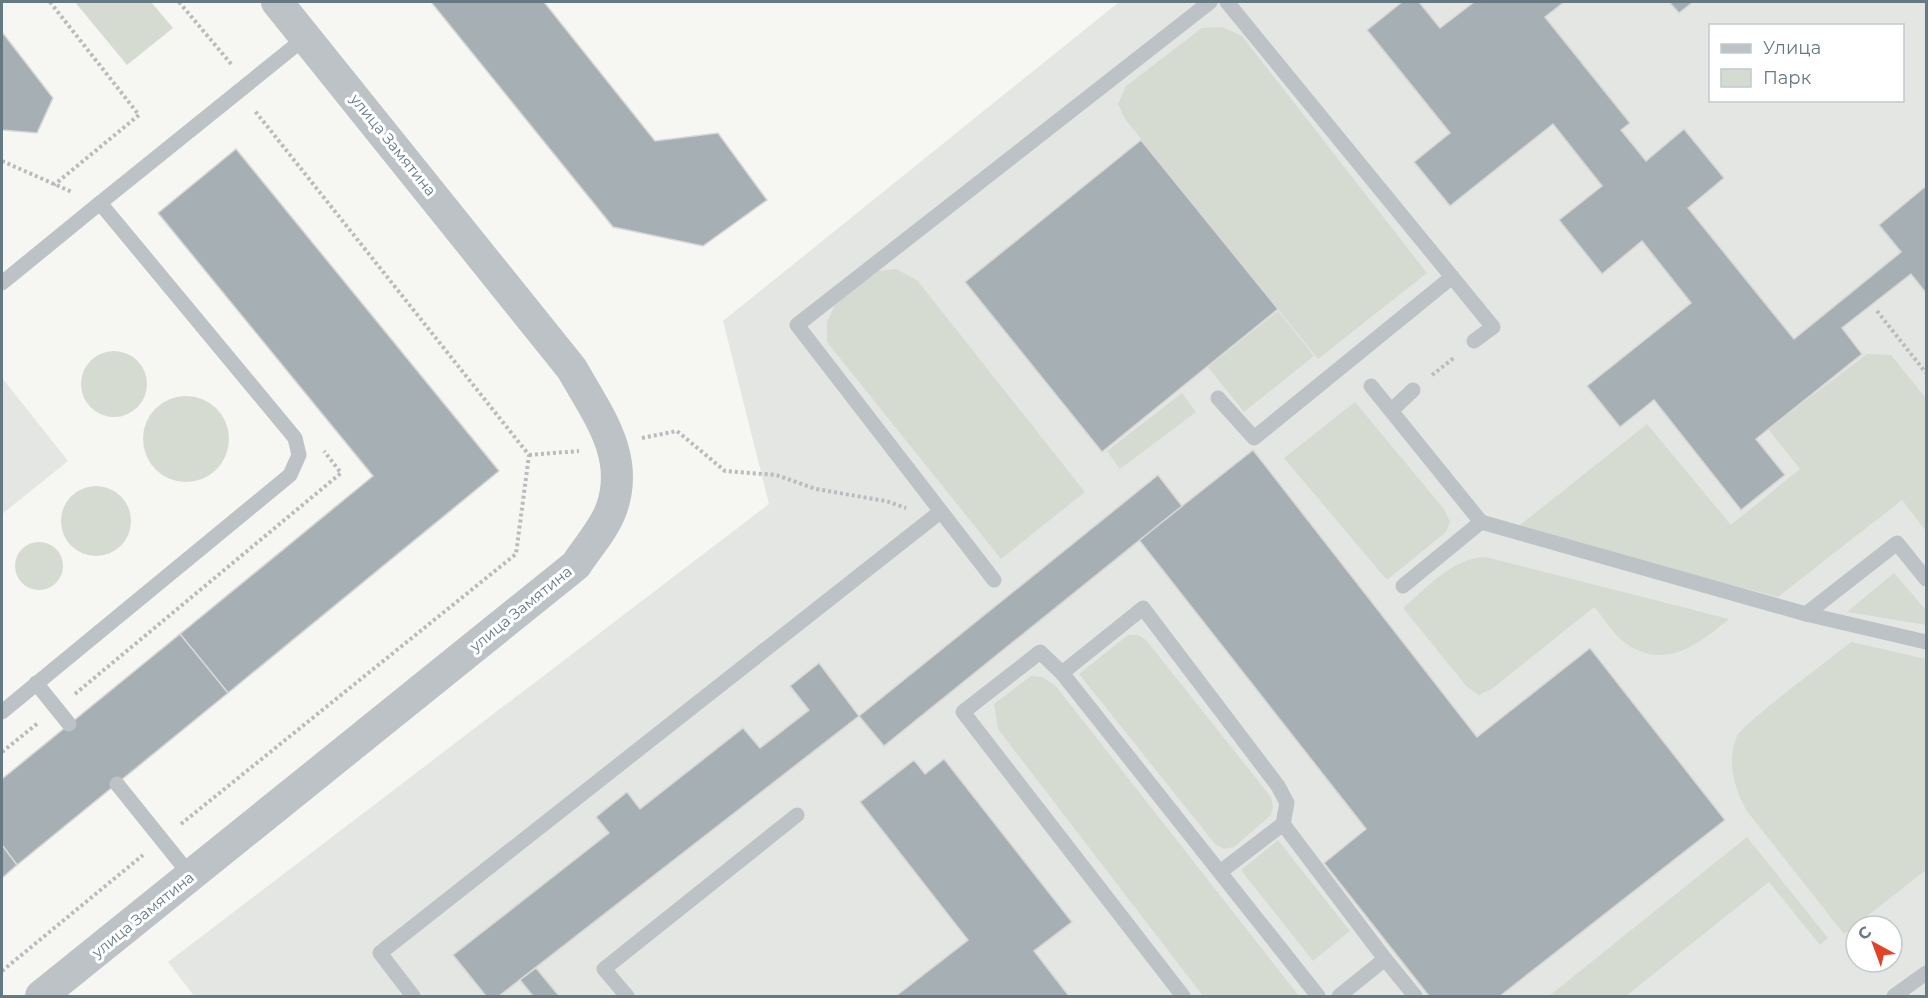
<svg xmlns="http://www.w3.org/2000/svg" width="1928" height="998" viewBox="0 0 1928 998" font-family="Montserrat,sans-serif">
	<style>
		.built { fill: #e4e6e4; fill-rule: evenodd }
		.green { fill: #d6dbd2 }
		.building { fill: #a6b0b4; stroke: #d8d7d5; stroke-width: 1.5 }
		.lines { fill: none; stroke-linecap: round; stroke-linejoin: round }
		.path { stroke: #b9bcbe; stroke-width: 4; stroke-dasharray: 3 3; stroke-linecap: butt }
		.lane { stroke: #bcc2c5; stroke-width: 15 }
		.street { stroke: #bcc2c5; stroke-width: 32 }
		.labels { text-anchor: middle; stroke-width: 6; stroke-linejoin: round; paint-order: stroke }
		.street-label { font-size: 15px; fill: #657983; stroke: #fff }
	</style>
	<rect width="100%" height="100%" fill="#f6f6f3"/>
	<g class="built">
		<path d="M1119,2h807v994h-1732l-26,-34 601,-458 -46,-183zM1710,26h192v74h-192zM1856,926h36v36h-36z"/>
		<polygon points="2,378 68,461 2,514"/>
	</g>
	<g class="green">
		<polygon points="75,2 151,2 173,28 127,65"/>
		<polygon points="1222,27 1242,36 1427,273 1318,359 1125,119 1118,104 1126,86 1202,28"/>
		<polygon points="896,269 917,280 1085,492 1001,559 827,342 827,322 835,305 878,271"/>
		<polygon points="1278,311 1314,356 1244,412 1208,367"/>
		<circle cx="114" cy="384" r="33"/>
		<polygon points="1867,354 1891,355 1926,398 1926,531 1902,500 1778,597 1515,529 1647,424 1731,525 1800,469 1768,429"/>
		<polygon points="1182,393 1196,412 1120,469 1107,451"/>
		<circle cx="186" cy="439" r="43"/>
		<polygon points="1355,402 1444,509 1450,522 1446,532 1387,580 1284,458"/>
		<circle cx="96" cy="521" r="35"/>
		<circle cx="39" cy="566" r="24"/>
		<path d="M1486,557l243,62c-32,26 -63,52 -104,24 -12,-9 -21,-25 -31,-36l-102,82 -13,6 -12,-8 -64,-79c25,-21 49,-50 83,-51z"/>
		<polygon points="1894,573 1926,610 1926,625 1847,612"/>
		<polygon points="1128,635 1138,635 1146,640 1271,797 1273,808 1270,816 1234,847 1224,849 1215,844 1079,674"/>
		<path d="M1851,642l75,17v211l-82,64 -98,-124c-12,-24 -20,-48 -9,-74 5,-12 97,-80 114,-94z"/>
		<polygon points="1031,676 1042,677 1055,685 1299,996 1203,996 998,729 994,704"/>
		<polygon points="1747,837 1828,938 1820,945 1769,882 1626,996 1549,996"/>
		<polygon points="1278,840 1350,931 1313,961 1241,870"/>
	</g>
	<g class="building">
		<polygon points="431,2 544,2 655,141 718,133 767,200 703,246 613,227"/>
		<polygon points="1402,2 1419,2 1440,28 1474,2 1564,2 1545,17 1630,123 1621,130 1646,161 1684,129 1724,178 1688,208 1794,339 1901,252 1879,225 1926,186 1926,293 1911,274 1842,328 1862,354 1756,439 1785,475 1741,510 1654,400 1620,427 1587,386 1691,303 1642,241 1602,274 1559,220 1602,186 1553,124 1450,206 1414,162 1450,133 1367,30"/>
		<polygon points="1669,2 1693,2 1679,13"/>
		<polygon points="2,32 53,98 37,133 2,130"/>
		<polygon points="1141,140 1278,309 1102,452 965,282"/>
		<polygon points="236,149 499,471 228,693 180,634 373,476 158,213"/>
		<polygon points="1253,450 1477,737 1590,648 1725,820 1500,996 1429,996 1324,863 1366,829 1139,540"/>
		<polygon points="1158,475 1182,506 884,746 859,716"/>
		<polygon points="180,634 228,693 17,865 2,845 2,779"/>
		<polygon points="819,663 859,716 499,996 486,996 453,955 609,833 596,817 627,792 640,809 743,728 760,748 809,710 790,686"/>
		<polygon points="944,759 1072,922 1034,951 1069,996 896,996 968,940 860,802 914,760 925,774"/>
		<polygon points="2,845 17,865 2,878"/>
		<polygon points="536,968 559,996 533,996 520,980"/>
	</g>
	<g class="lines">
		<g class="path">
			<polyline points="50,2 139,115 54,185"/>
			<polyline points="179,2 232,65"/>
			<polyline points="2,161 72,192"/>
			<polyline points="1877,311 1926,373"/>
			<polyline points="1432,375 1455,357"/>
			<polyline points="642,438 677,431 725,471 776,475 816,489 886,501 906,508"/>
			<polyline points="529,455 579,451"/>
			<polyline points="75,694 341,473 324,451"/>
			<polyline points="2,752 38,723"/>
			<polyline points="181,824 516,554 529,455 255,111"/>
			<polyline points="2,971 143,855"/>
		</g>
		<g class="lane">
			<polyline points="1227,2 1493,327 1474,341"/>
			<polyline points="2,283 100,203"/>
			<polyline points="1371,386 1481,522 1806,614 1926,642"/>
			<polyline points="1218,398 1254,438 1452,277"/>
			<polyline points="1392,410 1413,390"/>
			<polyline points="994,580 797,325 1210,2"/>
			<polyline points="1403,586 1481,522"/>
			<polyline points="1806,614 1897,543 1926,579"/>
			<polyline points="1062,673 1143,608 1278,786 1287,803 1283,824 1220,872"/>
			<polyline points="36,683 69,724"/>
			<polyline points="2,712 290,475 299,455 295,438 100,203 306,37"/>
			<polyline points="117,784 191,876"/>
			<polyline points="1283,824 1385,959"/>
			<polyline points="413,996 380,953 940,512"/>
			<polyline points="627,996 604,969 797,815"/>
			<polyline points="1183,996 963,712 1040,652 1062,673 1318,996"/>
			<polyline points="1339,996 1385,959 1415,996"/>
			<polyline points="1894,996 1926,973"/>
		</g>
		<path class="street" d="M41,996l535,-431c11,-17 28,-36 35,-55 20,-54 -14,-96 -39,-141l-295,-367"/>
	</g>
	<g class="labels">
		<g class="street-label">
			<text transform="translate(393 145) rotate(51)" y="5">улица Замятина</text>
			<text transform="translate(521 609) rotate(-39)" y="5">улица Замятина</text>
			<text transform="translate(143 915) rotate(-39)" y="5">улица Замятина</text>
		</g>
	</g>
	<rect width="1928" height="998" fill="none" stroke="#657983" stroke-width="6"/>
	<rect x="1709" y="24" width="195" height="78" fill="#ffffff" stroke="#c1c9cd" stroke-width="1.5"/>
	<rect x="1721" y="44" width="30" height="9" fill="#bcc2c5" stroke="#c1c9cd" stroke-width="1.5"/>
	<text x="1763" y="54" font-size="18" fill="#657983">Улица</text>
	<rect x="1721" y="69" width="30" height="18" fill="#d6dbd2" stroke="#c1c9cd" stroke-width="1.5"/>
	<text x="1763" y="84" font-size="18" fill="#657983">Парк</text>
	<g transform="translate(1874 944) rotate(319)"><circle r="28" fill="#ffffff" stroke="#c1c9cd" stroke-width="1.5"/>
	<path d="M0-4.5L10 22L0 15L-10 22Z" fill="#e14328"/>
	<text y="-9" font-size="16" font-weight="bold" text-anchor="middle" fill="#657983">С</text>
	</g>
</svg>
